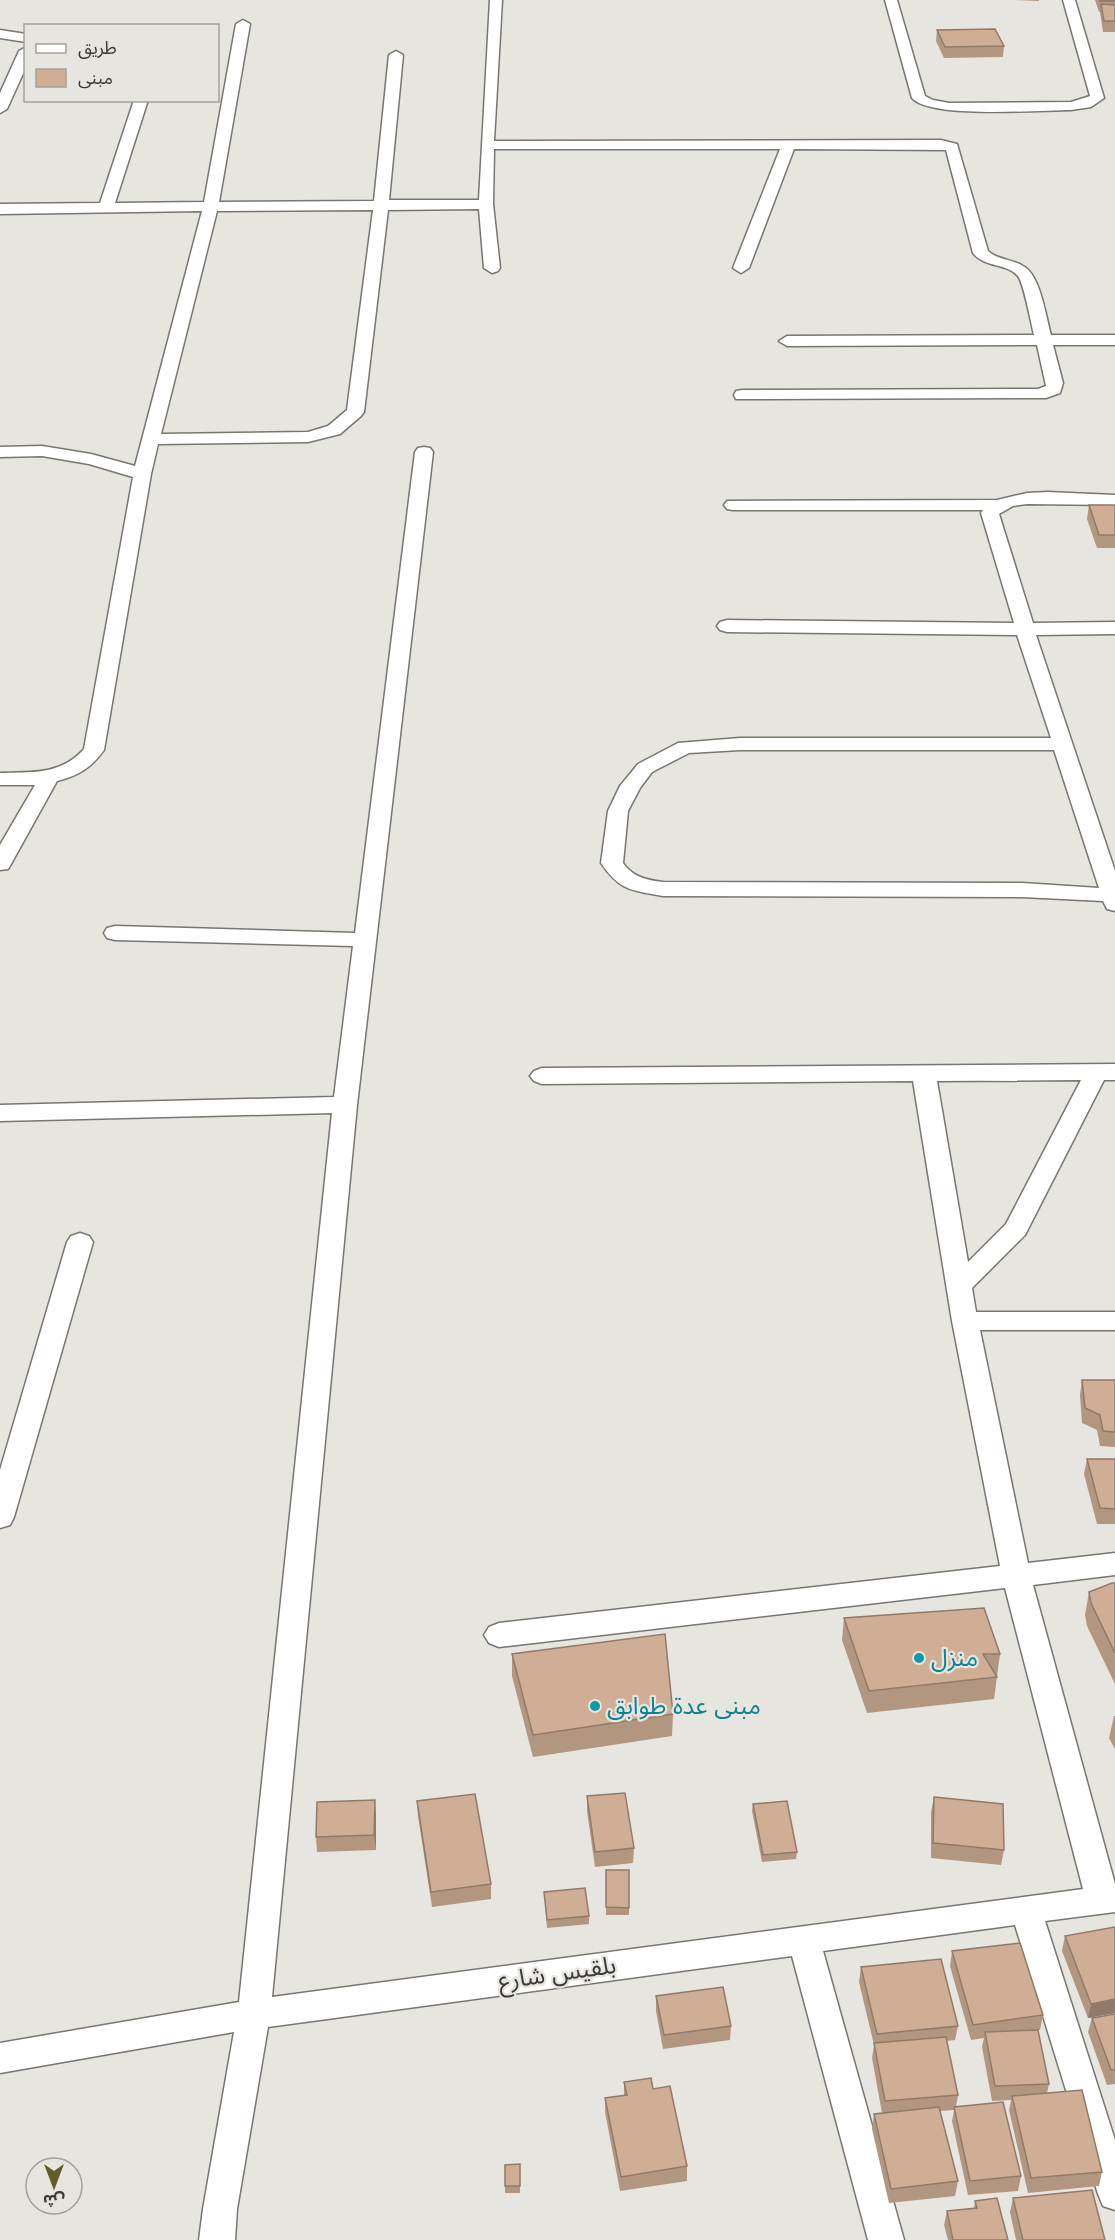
<svg xmlns="http://www.w3.org/2000/svg" width="1115" height="2240" viewBox="0 0 1115 2240" font-family="Inter,'Noto Sans Arabic',sans-serif">
	<style>
		.lines { fill: none; stroke-linecap: round; stroke-linejoin: round }
		.street-casing { stroke: #777671; stroke-width: 3 }
		.street { fill: #fff; fill-rule: evenodd }
		.wall { fill: #b39680 }
		.shaded-wall { fill: #927a68 }
		.building { fill: #d0ae95; stroke: #927a68; stroke-width: 1.5 }
		.culture-dot { fill: #0f9aa8; stroke: #e6e5e0; stroke-width: 2 }
		.labels { text-anchor: middle; stroke-width: 4.5; stroke-linejoin: round; paint-order: stroke }
		.near-culture-label { font-size: 24px; fill: #0d838f; stroke: #e6e5e0; text-anchor: start }
		.near-street-label { font-size: 24px; fill: #3b3a38; stroke: #e6e5e0 }
	</style>
	<rect width="100%" height="100%" fill="#e6e5e0"/>
	<g class="lines">
		<defs>
			<g id="street">
				<path d="M490,0h12l-8,141 447,-1 16,4 31,107c10,9 24,8 35,15 17,8 23,51 28,69h64v10h-62l10,38 -3,10 -14,5 -310,1 -2,-4 2,-4 6,-1 296,-1 8,-3 -9,-41 -250,1 -8,-5 8,-5 247,-1c-3,-12 -10,-51 -16,-59 -11,-13 -33,-8 -45,-23l-27,-103 -152,-1 -45,119 -8,5 -8,-5 47,-119h-286l-1,55 7,64 -2,3 -6,2 -8,-5 -5,-59 -91,1 -24,202 -3,4 -21,18 -32,8 -150,2 -7,30 -47,276c-12,17 -26,26 -47,31l-46,83 -3,5 -8,1v-25l35,-60h-35v-12c32,-1 61,2 84,-24l49,-272 -44,-13 -47,-8 -42,1v-10l42,-1 49,8 44,12 67,-255 -202,3v-10l100,-1 34,-103h14l-33,103 89,-1 32,-178 7,-4 7,4 -31,178 155,-1 15,-146 7,-4 7,4 -14,145h90zM373,210l-26,200 -19,16 -20,6 -147,2 56,-223z"/>
				<path d="M885,0h12l28,96 8,4 16,3 122,-1 19,-6 -27,-96h12l29,98 -13,9 -20,3c-31,0 -141,9 -159,-12z"/>
				<polygon points="0,30 26,34 26,42 0,38"/>
				<polygon points="26,47 26,67 7,109 0,113 0,93 19,51"/>
				<path d="M424,447l6,1 3,4 -76,653 -85,892 811,-108 -78,-301 -506,59 -10,-4 -5,-8 5,-8 10,-4 501,-57 -48,-245 -39,-240 -371,3 -8,-3 -4,-5 4,-5 8,-3 573,-4v16h-11l-79,155 -53,53 4,24h139v18h-135l48,233 87,-10v22l-82,10 82,299v28l-70,9 70,219v70l-12,-4 -5,-12 -83,-269 -192,26 81,289h-36l-76,-284 -524,71 -31,182 -2,31h-36l4,-31 31,-177 -234,41v-30l239,-41 93,-889 -332,8v-16l334,-8 19,-151 -238,-6 -8,-2 -3,-5 3,-5 8,-2 240,7 60,-481 3,-4zM1081,1080l-75,144 -38,38 -31,-181z"/>
				<path d="M1047,492l68,3v10l-88,-1 -14,2 -14,8 34,109 82,-1v12l-79,1 79,236v40l-8,-2 -4,-8 -81,-4 -359,-1c-32,-6 -43,-5 -62,-33l7,-52 12,-25 18,-22 40,-21 62,-5h311l-34,-103 -290,-3 -7,-2 -3,-4 3,-4 7,-2 287,3 -33,-110 2,-3h-250l-6,-1 -3,-4 3,-4 270,-1 30,-7zM740,750h314l45,138 -77,-5 -359,-1c-17,-2 -30,-5 -40,-19l5,-52 12,-23 12,-16 37,-19z"/>
				<polygon points="80,1233 89,1236 93,1242 14,1517 10,1525 0,1528 0,1470 67,1242 71,1236"/>
			</g>
		</defs>
		<use href="#street" class="street-casing"/>
		<use href="#street" class="street"/>
	</g>
	<g class="wall">
		<polygon points="1015,0 1039,0 1039,1"/>
		<polygon points="1095,0 1115,0 1115,32 1103,32 1100,12 1099,12"/>
		<polygon points="937,30 1004,46 1003,57 944,58 936,41"/>
		<polygon points="1089,505 1115,505 1115,548 1097,548 1087,519"/>
		<polygon points="1082,1380 1115,1380 1115,1447 1100,1446 1097,1430 1082,1423 1080,1395"/>
		<polygon points="1087,1459 1115,1459 1115,1524 1097,1524 1084,1474"/>
		<polygon points="1115,1583 1115,1684 1087,1626 1085,1615 1089,1592"/>
		<polygon points="844,1618 1000,1654 994,1699 867,1713 842,1640"/>
		<polygon points="512,1654 673,1714 672,1736 533,1757 512,1676"/>
		<polygon points="1114,1716 1115,1716 1115,1749 1109,1738"/>
		<polygon points="587,1796 634,1848 633,1863 595,1867 587,1811"/>
		<polygon points="934,1797 1004,1850 1001,1865 931,1858 931,1812"/>
		<polygon points="417,1801 491,1884 491,1899 432,1907 418,1816"/>
		<polygon points="753,1804 797,1852 796,1859 762,1862 752,1811"/>
		<polygon points="376,1815 376,1850 317,1852 316,1837"/>
		<rect x="606" y="1870" width="23" height="45"/>
		<polygon points="544,1892 589,1916 589,1924 547,1928"/>
		<polygon points="1115,1927 1115,2013 1088,2018 1062,1951 1065,1936"/>
		<polygon points="952,1951 1043,2015 1040,2030 1038,2030 1049,2084 1047,2093 1102,2172 1099,2186 1028,2193 1009,2110 1011,2100 992,2101 982,2047 984,2038 971,2040 950,1966"/>
		<polygon points="861,1967 958,2026 955,2040 946,2041 958,2095 956,2107 1021,2176 1018,2191 968,2195 952,2121 954,2110 940,2111 958,2181 955,2196 889,2203 872,2129 874,2114 882,2113 872,2058 874,2045 859,1982"/>
		<polygon points="656,1996 731,2026 730,2040 663,2049 656,2011"/>
		<polygon points="1115,2014 1115,2084 1107,2085 1088,2032 1092,2018"/>
		<polygon points="624,2082 687,2166 687,2181 620,2191 605,2112 605,2098 624,2095"/>
		<polygon points="520,2164 520,2193 505,2193 505,2165"/>
		<polygon points="1013,2198 1105,2240 1016,2240 1010,2212"/>
		<polygon points="975,2201 1008,2240 948,2240 944,2225 947,2211 974,2208"/>
	</g>
	<g class="shaded-wall">
		<polygon points="375,1800 376,1815 376,1850 374,1835"/>
		<polygon points="1115,1999 1115,2013 1088,2018 1091,2004"/>
	</g>
	<g class="building">
		<rect x="1100" y="0" width="15" height="1"/>
		<polygon points="1101,4 1115,5 1115,21 1104,21"/>
		<polygon points="995,29 1004,46 945,47 937,30"/>
		<polygon points="1089,505 1115,505 1115,535 1099,535"/>
		<polygon points="1082,1380 1115,1380 1115,1432 1103,1431 1100,1415 1085,1408"/>
		<polygon points="1087,1459 1115,1459 1115,1509 1100,1508"/>
		<polygon points="1112,1583 1115,1583 1115,1653 1091,1603 1089,1592"/>
		<polygon points="984,1608 1000,1654 983,1654 997,1677 869,1691 844,1618"/>
		<polygon points="665,1634 673,1714 533,1735 512,1654"/>
		<polygon points="625,1793 634,1848 595,1852 587,1796"/>
		<polygon points="475,1794 491,1884 431,1892 417,1801"/>
		<polygon points="934,1797 1003,1804 1004,1850 933,1843"/>
		<polygon points="375,1800 374,1835 316,1837 317,1802"/>
		<polygon points="787,1801 797,1852 763,1855 753,1804"/>
		<polygon points="606,1870 629,1870 629,1908 606,1907"/>
		<polygon points="585,1888 589,1916 547,1920 544,1892"/>
		<polygon points="1115,1927 1115,1999 1091,2004 1065,1936"/>
		<polygon points="1020,1943 1043,2015 973,2025 952,1951"/>
		<polygon points="941,1959 958,2026 877,2034 861,1967"/>
		<polygon points="723,1987 731,2026 664,2035 656,1996"/>
		<polygon points="1115,2014 1115,2070 1111,2070 1092,2018"/>
		<polygon points="1038,2030 1049,2084 995,2086 985,2032"/>
		<polygon points="946,2037 958,2095 885,2101 874,2043"/>
		<polygon points="651,2078 653,2089 670,2086 687,2166 621,2177 605,2098 627,2095 624,2082"/>
		<polygon points="1082,2090 1102,2172 1031,2178 1012,2096"/>
		<polygon points="1003,2102 1021,2176 970,2181 954,2107"/>
		<polygon points="939,2107 958,2181 891,2189 874,2114"/>
		<polygon points="520,2164 520,2186 505,2186 505,2165"/>
		<polygon points="1092,2190 1105,2240 1023,2240 1013,2198"/>
		<polygon points="997,2198 1008,2240 952,2240 953,2240 947,2211 977,2208 975,2201"/>
	</g>
	<g class="culture-dot">
		<circle cx="919" cy="1658" r="6"/>
		<circle cx="595" cy="1706" r="6"/>
	</g>
	<g class="labels">
		<g class="near-culture-label">
			<text x="931" y="1666">منزل</text>
			<text x="607" y="1714">مبنى عدة طوابق</text>
		</g>
		<g class="near-street-label">
			<text transform="translate(557 1973) rotate(-8)" y="8">بلقيس شارع</text>
		</g>
	</g>
	<rect x="24" y="24" width="195" height="78" fill="#e6e5e0" stroke="#a2a19d" stroke-width="1.5"/>
	<rect x="36" y="44" width="30" height="9" fill="#ffffff" stroke="#a2a19d" stroke-width="1.5"/>
	<text x="78" y="54" font-size="18" fill="#3b3a38">طريق</text>
	<rect x="36" y="69" width="30" height="18" fill="#d0ae95" stroke="#a2a19d" stroke-width="1.5"/>
	<text x="78" y="84" font-size="18" fill="#3b3a38">مبنى</text>
	<g transform="translate(54 2186) rotate(180)"><circle r="28" fill="#e6e5e0" stroke="#a2a19d" stroke-width="1.5"/>
	<path d="M0-4.5L10 22L0 15L-10 22Z" fill="#605d2a"/>
	<text y="-9" font-size="16" font-weight="bold" text-anchor="middle" fill="#3b3a38">ش</text>
	</g>
</svg>
